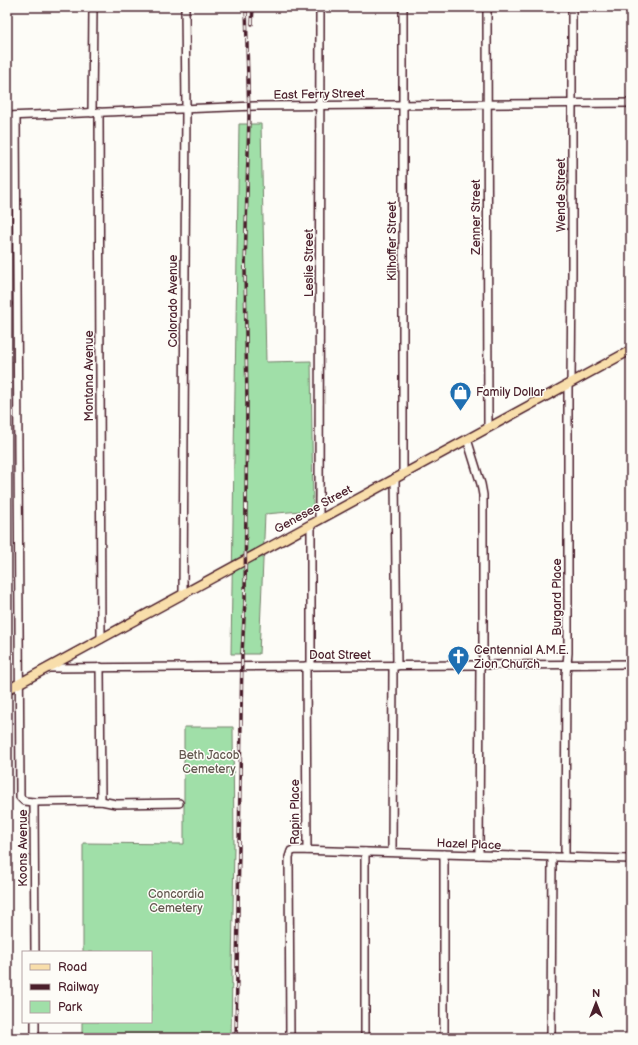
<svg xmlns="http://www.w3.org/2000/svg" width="638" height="1045" viewBox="0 0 638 1045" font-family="'Balsamiq Sans',sans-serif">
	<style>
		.green { fill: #a0dfa8; stroke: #757f6a }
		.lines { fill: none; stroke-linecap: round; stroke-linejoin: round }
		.minor-casing { stroke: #4a1f2b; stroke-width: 10 }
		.major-casing { stroke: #4a1f2b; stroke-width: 11 }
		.minor { stroke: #fdfcf7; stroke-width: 7 }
		.major { stroke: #f8deab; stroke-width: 8 }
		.rail-casing { stroke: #4a1f2b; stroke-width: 3.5 }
		.rail { stroke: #fdfcf7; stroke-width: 2; stroke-dasharray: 6; stroke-linecap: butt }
		.labels { text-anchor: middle; stroke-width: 3; stroke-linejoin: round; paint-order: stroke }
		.street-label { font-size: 12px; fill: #4a1f2b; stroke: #fdfcf7 }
		.poi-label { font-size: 12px; fill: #4a1f2b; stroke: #fdfcf7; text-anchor: start }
		.park-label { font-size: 12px; fill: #645950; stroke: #fdfcf7 }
	</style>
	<rect width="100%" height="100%" fill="#fdfcf7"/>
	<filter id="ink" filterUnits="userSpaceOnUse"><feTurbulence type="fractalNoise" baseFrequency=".025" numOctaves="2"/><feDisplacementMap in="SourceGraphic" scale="8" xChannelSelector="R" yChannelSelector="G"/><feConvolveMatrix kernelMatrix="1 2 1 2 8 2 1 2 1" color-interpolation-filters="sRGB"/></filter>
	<g filter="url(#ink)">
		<g class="green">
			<polygon points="239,124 261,124 266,362 311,361 313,510 265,514 259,654 231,654"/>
			<polygon points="184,727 233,727 234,845 231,1038 82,1038 82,1022 151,1022 151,952 83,952 83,843 184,844"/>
		</g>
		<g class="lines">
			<defs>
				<g id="minor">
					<polyline points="487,7 488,428"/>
					<polyline points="99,112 101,639"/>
					<polyline points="92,113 93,7"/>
					<polyline points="7,116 255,106 631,103"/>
					<polyline points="16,116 20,794 20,797 24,801 34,802 35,952"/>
					<polyline points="571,382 572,273 572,7"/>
					<polyline points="467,439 481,484 483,495 483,665"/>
					<polyline points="403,474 403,7"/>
					<polyline points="395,478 397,666"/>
					<polyline points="319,519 320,7"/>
					<polyline points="311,524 311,666"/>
					<polyline points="183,594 186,108 185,7"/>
					<polyline points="306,666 307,850"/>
					<polyline points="100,667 101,801"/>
					<polyline points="48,668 631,664"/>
					<polyline points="34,802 101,801 116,804 179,803"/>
					<polyline points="392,852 393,666"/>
					<polyline points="444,854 444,1038"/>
					<polyline points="479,855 480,665"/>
					<polyline points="565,857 566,675 568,653 568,384"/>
					<polyline points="35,1022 35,1038"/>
					<polyline points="290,1038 289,857 291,851 296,850 631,859"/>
					<polyline points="365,1038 365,852"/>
					<polyline points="551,1038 552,857"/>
				</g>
				<polyline id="major" points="7,690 631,350"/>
			</defs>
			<use href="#minor" class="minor-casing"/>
			<use href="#major" class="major-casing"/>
			<use href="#minor" class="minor"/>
			<use href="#major" class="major"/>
			<defs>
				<g id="rail">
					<polyline points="252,24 253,7"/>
					<polyline points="236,1038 242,654 245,600 247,402 245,267 249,116 246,7"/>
				</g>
			</defs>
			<use href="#rail" class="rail-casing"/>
			<use href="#rail" class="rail"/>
		</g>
	</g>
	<defs>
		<symbol id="shop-pin" viewBox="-11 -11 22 30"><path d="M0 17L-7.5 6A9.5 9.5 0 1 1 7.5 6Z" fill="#1f6fb2" stroke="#fdfcf7"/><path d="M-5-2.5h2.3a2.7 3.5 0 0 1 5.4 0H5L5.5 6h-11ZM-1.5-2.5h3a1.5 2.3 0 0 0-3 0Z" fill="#fff"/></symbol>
		<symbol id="church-pin" viewBox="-11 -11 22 30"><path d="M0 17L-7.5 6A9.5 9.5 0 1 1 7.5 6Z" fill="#1f6fb2" stroke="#fdfcf7"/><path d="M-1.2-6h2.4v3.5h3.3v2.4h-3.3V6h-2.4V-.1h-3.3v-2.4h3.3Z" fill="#fff"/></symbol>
	</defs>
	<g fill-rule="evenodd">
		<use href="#shop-pin" x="448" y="380" width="25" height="34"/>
		<use href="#church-pin" x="446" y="644" width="25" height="34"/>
	</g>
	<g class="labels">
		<g class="street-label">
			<text transform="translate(319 94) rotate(-1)" y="4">East Ferry Street</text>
			<text transform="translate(561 195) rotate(-90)" y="4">Wende Street</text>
			<text transform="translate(476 217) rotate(-90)" y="4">Zenner Street</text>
			<text transform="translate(392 241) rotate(-90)" y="4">Kilhoffer Street</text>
			<text transform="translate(309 263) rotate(-90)" y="4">Leslie Street</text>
			<text transform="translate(173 301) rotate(-90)" y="4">Colorado Avenue</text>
			<text transform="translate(89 376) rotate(-90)" y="4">Montana Avenue</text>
			<text transform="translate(313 509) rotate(-29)" y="4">Genesee Street</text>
			<text transform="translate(557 597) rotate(-90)" y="4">Burgard Place</text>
			<text x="340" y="659">Doat Street</text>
			<text transform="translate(295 812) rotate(-90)" y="4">Rapin Place</text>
			<text transform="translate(469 844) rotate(2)" y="4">Hazel Place</text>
			<text transform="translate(23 848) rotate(-90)" y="4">Koons Avenue</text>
		</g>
		<g class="poi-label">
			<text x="476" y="396">Family Dollar</text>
			<text x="474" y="654">Centennial A.M.E.<tspan x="474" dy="14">Zion Church</tspan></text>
		</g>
		<g class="park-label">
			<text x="209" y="759">Beth Jacob<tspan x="209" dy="14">Cemetery</tspan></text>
			<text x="176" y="898">Concordia<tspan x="176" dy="14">Cemetery</tspan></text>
		</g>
	</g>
	<rect width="638" height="1045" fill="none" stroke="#fdfcf7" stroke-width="24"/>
	<rect x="12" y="12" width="614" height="1021" fill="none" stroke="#4a1f2b" stroke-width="1.5" filter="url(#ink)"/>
	<rect x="22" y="951" width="130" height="72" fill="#fdfcf7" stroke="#b5a4a5"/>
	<rect x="30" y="964" width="20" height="6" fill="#f8deab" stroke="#b5a4a5"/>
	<text x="58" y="971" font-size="12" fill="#4a1f2b">Road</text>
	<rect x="30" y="984" width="20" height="6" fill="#4a1f2b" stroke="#b5a4a5"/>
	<text x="58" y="991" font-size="12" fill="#4a1f2b">Railway</text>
	<rect x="30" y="1001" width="20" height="12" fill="#a0dfa8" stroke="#b5a4a5"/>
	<text x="58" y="1011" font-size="12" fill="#4a1f2b">Park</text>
	<g transform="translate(596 1003)" stroke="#fdfcf7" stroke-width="3" paint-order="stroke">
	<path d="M0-3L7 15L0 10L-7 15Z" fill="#4a1f2b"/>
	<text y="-6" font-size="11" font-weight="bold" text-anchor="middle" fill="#4a1f2b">N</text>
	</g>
</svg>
